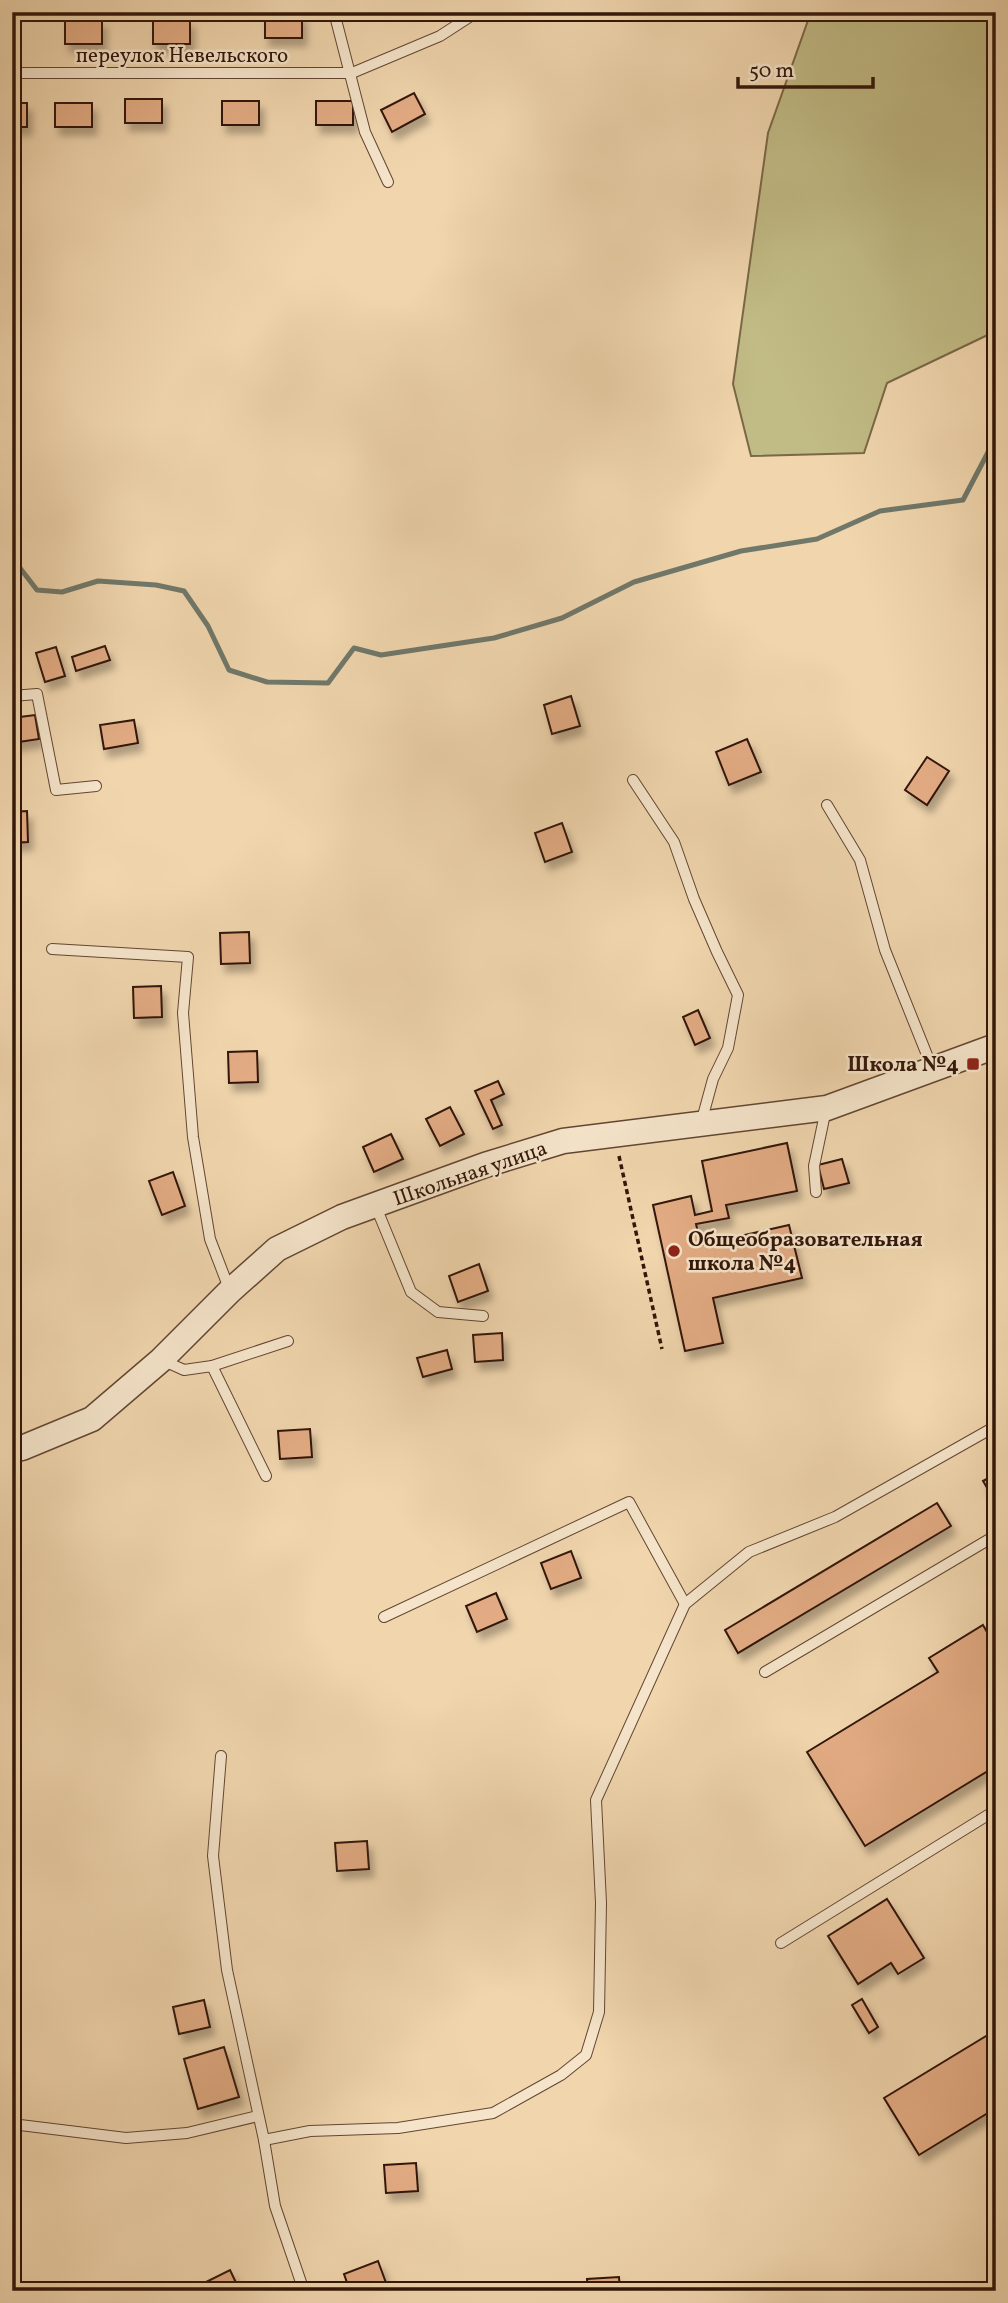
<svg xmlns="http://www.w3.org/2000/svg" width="1008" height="2303" viewBox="0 0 1008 2303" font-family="Vollkorn,serif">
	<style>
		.green { fill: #c1bb85; stroke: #7a6847; stroke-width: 2 }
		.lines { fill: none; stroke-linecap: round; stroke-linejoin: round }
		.stream { stroke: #70786a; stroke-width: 5 }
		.building { fill: #e2ab83; stroke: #321609; stroke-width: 2; filter: url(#shadow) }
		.service-casing { stroke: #624632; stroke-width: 12 }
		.tertiary-casing { stroke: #624632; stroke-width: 27 }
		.path { stroke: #321609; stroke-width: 3.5; stroke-dasharray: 5 3.5; stroke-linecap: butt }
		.service { stroke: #f5e4ca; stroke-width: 10 }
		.tertiary { stroke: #f5e4ca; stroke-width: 24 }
		.poi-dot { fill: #8f2418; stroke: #f5e4ca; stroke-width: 2.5 }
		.labels { text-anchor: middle; stroke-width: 5; stroke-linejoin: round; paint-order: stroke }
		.street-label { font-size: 21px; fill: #321609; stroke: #f5e4ca }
		.poi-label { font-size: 21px; font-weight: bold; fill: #321609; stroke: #f5e4ca; text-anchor: end }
	</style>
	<defs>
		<filter id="shadow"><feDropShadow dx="4.5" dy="8" stdDeviation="3.5" flood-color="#0004"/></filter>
	</defs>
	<rect width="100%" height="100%" fill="#f0d5ad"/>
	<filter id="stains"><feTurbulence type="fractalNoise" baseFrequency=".00286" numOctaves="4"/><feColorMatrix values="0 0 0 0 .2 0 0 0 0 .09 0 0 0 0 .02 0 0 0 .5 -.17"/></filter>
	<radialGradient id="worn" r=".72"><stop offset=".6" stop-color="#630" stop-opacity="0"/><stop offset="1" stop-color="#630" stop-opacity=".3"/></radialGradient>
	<polygon class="green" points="811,12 996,12 996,331 887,383 864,453 751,456 733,384 768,133"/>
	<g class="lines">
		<polyline class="stream" points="12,574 20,568 37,590 62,592 98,581 156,585 184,591 208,626 229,670 267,682 328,683 354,648 381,655 494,638 562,618 634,582 741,551 817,539 880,511 963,500 996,437"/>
	</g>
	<g class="building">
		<rect x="265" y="14" width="37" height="24"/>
		<rect x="65" y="20" width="37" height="24"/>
		<rect x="153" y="20" width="37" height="24"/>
		<polygon points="414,93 425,114 392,132 381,110"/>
		<rect x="125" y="99" width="37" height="24"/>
		<rect x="222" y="101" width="37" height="24"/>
		<rect x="316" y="101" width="37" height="24"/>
		<rect x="12" y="103" width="15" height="24"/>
		<rect x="55" y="103" width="37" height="24"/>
		<polygon points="105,646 110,660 76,671 72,657"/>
		<polygon points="56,647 65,676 45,682 36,653"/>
		<polygon points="571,696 580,726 552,734 544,705"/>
		<polygon points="35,715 39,739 12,743 12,718"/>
		<polygon points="134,720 138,743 104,749 100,725"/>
		<polygon points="747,739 761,772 729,785 716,752"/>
		<polygon points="927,757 949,771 927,805 905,790"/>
		<polygon points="27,811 28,842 12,843 12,812"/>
		<polygon points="562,823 572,852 545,862 535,833"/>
		<polygon points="249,932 250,963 221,964 220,933"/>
		<polygon points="161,986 162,1017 134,1018 133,987"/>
		<polygon points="698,1010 710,1038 695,1045 683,1017"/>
		<polygon points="257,1051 258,1082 229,1083 228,1052"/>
		<polygon points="498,1081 504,1094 491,1100 502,1125 493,1129 475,1091"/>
		<polygon points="450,1107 464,1134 440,1146 426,1119"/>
		<polygon points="391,1134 403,1159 374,1172 363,1147"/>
		<polygon points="787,1143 797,1191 726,1205 729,1218 696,1224 701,1245 789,1225 802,1278 713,1298 723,1343 685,1351 653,1205 691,1196 695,1215 712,1211 702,1161"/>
		<polygon points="842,1159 849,1183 824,1189 818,1165"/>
		<polygon points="173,1172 185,1206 162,1215 149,1181"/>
		<polygon points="479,1264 488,1291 458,1302 449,1276"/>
		<polygon points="502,1333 503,1360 475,1362 473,1335"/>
		<polygon points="447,1350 452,1369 423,1377 417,1358"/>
		<polygon points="310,1429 312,1457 280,1459 278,1431"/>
		<polygon points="996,1474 996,1503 983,1481"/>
		<polygon points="937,1503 951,1526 738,1653 725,1630"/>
		<polygon points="571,1551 581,1578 551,1589 541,1563"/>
		<polygon points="496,1593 507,1619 477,1632 466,1606"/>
		<polygon points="983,1625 991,1639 996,1636 996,1766 865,1846 807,1752 938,1672 929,1658"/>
		<polygon points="367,1841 369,1869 337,1871 335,1843"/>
		<polygon points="887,1899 924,1958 898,1974 891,1963 858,1984 828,1936"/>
		<polygon points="862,1999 878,2027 869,2033 852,2005"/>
		<polygon points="204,2000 210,2027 179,2034 173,2007"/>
		<polygon points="996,2030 996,2108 919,2155 884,2098"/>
		<polygon points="224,2047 239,2097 198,2109 184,2059"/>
		<polygon points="416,2163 418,2191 386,2193 384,2165"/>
		<polygon points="378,2261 389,2291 350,2291 344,2274"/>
		<polygon points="230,2270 239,2289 210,2291 206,2282"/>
		<polygon points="619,2277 620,2291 588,2291 587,2279"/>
	</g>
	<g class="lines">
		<defs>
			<g id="service">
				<polyline points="334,12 365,132 388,182"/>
				<polyline points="12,73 352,73 440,36 477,12"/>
				<polyline points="12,696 37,694 56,790 96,786"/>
				<polyline points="633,780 674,842 694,899 717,952 738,995 728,1048 713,1079 701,1123"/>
				<polyline points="827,805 860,860 885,950 933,1070"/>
				<polyline points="52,949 188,957 183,1013 193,1137 210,1239 230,1291"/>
				<polyline points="816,1192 814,1166 826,1109"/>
				<polyline points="376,1207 411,1292 438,1312 483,1316"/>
				<polyline points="162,1360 184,1370 212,1366 266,1476"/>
				<polyline points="212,1366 288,1341"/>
				<polyline points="384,1617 629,1502 685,1604"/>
				<polyline points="765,1672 993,1537 996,1539"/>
				<polyline points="221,1756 213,1856 227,1970 264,2140 275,2206 304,2291"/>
				<polyline points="781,1943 996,1810"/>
				<polyline points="12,2124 126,2138 187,2133 258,2116"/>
				<polyline points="264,2140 310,2131 398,2128 493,2113 561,2075 586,2055 599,2012 601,1903 596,1800 685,1604 749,1552 835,1517 996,1426"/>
			</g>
			<polyline id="tertiary" points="12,1449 22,1448 92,1419 161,1360 230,1291 277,1249 342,1217 485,1165 563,1141 827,1108 996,1046"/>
		</defs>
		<use href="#service" class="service-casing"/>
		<use href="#tertiary" class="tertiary-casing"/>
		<polyline class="path" points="619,1156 662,1349"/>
		<use href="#service" class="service"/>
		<use href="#tertiary" class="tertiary"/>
	</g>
	<g class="poi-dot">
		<rect x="966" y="1057" width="14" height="14" rx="3.5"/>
		<circle cx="674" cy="1251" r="7"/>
	</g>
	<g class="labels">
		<g class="street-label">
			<text x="182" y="62">переулок Невельского</text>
			<text transform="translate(470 1173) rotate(-19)" y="7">Школьная улица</text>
		</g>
		<g class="poi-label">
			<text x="959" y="1071">Школа №4</text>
			<text x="688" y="1246" text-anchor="start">Общеобразовательная<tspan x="688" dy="24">школа №4</tspan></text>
		</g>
	</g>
	<rect width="1008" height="2303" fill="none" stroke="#f0d5ad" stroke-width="42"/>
	<rect x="14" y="14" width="980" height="2275" fill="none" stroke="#321609" stroke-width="3.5"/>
	<rect x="21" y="21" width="966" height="2261" fill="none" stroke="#321609" stroke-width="2"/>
	<path d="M738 77v10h135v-10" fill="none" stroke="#321609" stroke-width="3.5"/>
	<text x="749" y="77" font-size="21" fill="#321609" stroke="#f5e4ca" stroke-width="5" paint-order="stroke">50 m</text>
	<rect width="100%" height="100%" filter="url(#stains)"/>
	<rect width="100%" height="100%" fill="url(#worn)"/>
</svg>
